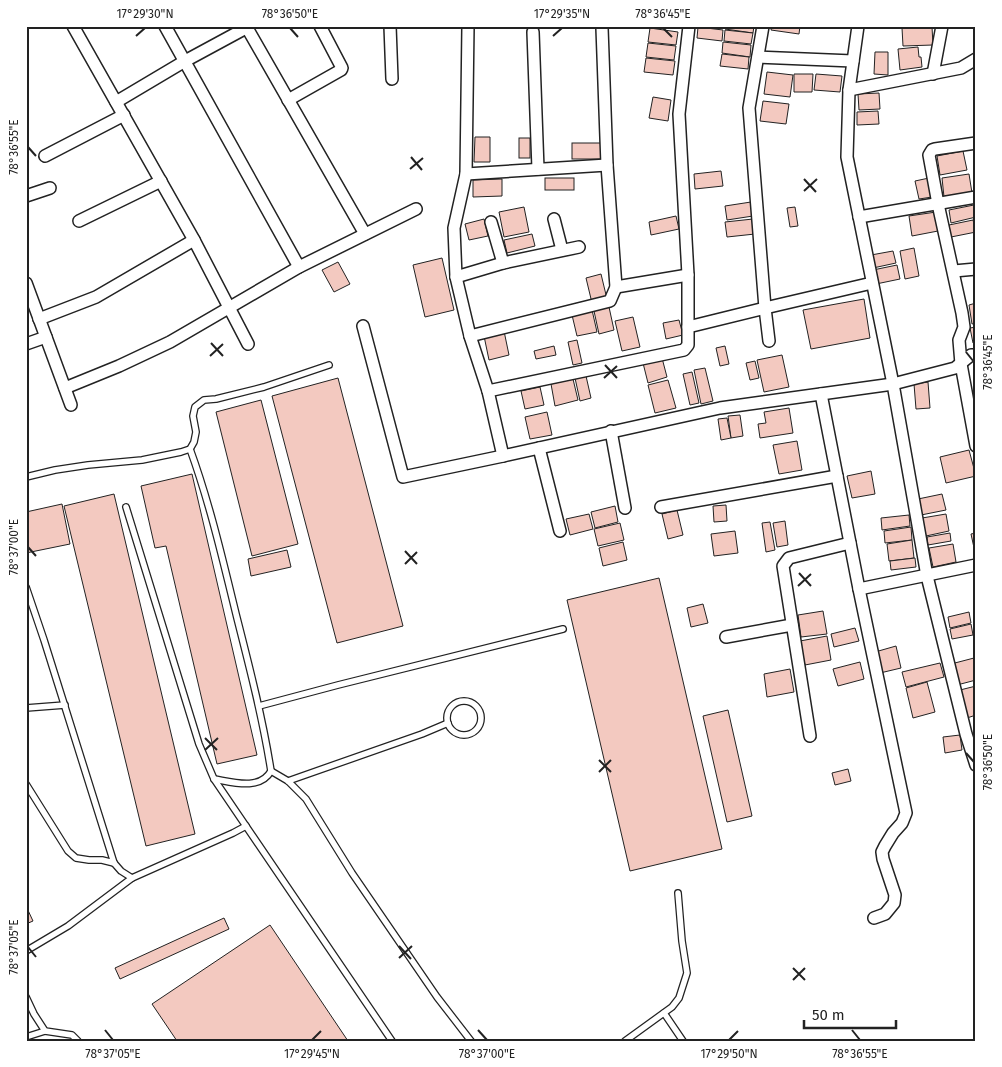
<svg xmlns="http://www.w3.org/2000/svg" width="1002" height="1067" viewBox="0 0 1002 1067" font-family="'Fira Sans',sans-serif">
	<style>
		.building { fill: #f3c9c0; stroke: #222 }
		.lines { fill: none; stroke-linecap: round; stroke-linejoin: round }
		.lane-casing { stroke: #222; stroke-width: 8 }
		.street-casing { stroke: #222; stroke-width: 14 }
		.lane { stroke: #fff; stroke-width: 5.5 }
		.street { stroke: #fff; stroke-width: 11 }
		.ticks { fill: none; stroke: #222; stroke-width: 2 }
		.neatline { fill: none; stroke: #222; stroke-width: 2 }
		.ticks-label { font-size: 12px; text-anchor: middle; fill: #222 }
	</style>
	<rect width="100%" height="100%" fill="#fff"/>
	<g class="building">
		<polygon points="726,26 754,26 753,33 725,29"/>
		<polygon points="772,26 800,26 799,34 771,30"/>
		<polygon points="698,27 723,30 722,41 697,38"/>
		<polygon points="932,27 933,45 903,46 902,28"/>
		<polygon points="650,28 678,32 676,45 648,42"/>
		<polygon points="725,30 753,33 751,44 724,41"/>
		<polygon points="723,42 751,45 750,57 722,53"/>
		<polygon points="648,43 676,46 674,60 646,57"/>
		<polygon points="918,47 919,57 921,57 922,67 900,70 898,49"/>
		<polygon points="875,52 888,52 888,75 874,74"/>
		<polygon points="722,54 749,57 748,69 720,66"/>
		<polygon points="646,58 675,61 673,75 644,72"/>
		<polygon points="767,72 793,75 790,97 764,94"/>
		<polygon points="794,74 813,74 812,92 794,92"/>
		<polygon points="816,74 842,76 840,92 814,90"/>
		<polygon points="879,93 880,109 859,110 858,94"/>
		<polygon points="653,97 671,100 668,121 649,118"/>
		<polygon points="763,101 789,104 786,124 760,121"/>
		<polygon points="878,111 879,124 857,125 857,112"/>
		<polygon points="475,137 490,137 490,162 474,162"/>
		<rect x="519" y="138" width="11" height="20"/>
		<rect x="572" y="143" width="31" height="16"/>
		<polygon points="963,151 967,170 940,175 937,156"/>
		<polygon points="721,171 723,186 695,189 694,174"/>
		<polygon points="969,174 972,193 944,197 942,178"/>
		<rect x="545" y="178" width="29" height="12"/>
		<polygon points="929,178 932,197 919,199 915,181"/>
		<polygon points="502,179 502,196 473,197 473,180"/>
		<polygon points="751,202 753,216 727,220 725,206"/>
		<polygon points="974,205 976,217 951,223 949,210"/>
		<polygon points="524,207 529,232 504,237 499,212"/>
		<polygon points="795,207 798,226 790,227 787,208"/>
		<polygon points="936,212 938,231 912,236 909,216"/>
		<polygon points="676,216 679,229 651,235 649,222"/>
		<polygon points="484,219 488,236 469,240 465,224"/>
		<polygon points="753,219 755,234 727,237 725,222"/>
		<polygon points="973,220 976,232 951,237 949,225"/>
		<polygon points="532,234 535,246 507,253 504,240"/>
		<polygon points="914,248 919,276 905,279 900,251"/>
		<polygon points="893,251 896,263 873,268 871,255"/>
		<polygon points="442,258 454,310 425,317 413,265"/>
		<polygon points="338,262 350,284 334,292 322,270"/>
		<polygon points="897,265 900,279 876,284 873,270"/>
		<polygon points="601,274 607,299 592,303 586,278"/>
		<polygon points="864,299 870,338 811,349 803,310"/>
		<polygon points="976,303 976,323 972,324 969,305"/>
		<polygon points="609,307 614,330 599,334 594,311"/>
		<polygon points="592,310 597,332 577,336 572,315"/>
		<polygon points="633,317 640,347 622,351 615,321"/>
		<polygon points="679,320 683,335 666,339 663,323"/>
		<polygon points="976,327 976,343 973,343 970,328"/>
		<polygon points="504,331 509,355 489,360 484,336"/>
		<polygon points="577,340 582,363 573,365 568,342"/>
		<polygon points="554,346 556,355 536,359 534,351"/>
		<polygon points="725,346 729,364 720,366 716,348"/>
		<polygon points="782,355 789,387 764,392 757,360"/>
		<polygon points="662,358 667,377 648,383 643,363"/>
		<polygon points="755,361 759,378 750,380 746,363"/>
		<polygon points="705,368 713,401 701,404 694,370"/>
		<polygon points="692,372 699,403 690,405 683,374"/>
		<polygon points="586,376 591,398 580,401 575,378"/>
		<polygon points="338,378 403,626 337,643 272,396"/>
		<polygon points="573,379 578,400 555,406 551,384"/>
		<polygon points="668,380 676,408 655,413 648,385"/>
		<polygon points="928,382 930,408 916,409 914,384"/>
		<polygon points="540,387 544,405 525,409 521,391"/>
		<polygon points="261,400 298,544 252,556 216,412"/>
		<polygon points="789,408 793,433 760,438 758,424 766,423 764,412"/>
		<polygon points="547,412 552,435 530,439 525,417"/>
		<polygon points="740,415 743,436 731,438 728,416"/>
		<polygon points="727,418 731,438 721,440 718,419"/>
		<polygon points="797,441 802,470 779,474 773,445"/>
		<polygon points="969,450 976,476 946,483 940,457"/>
		<polygon points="871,471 875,494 852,498 847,476"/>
		<polygon points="192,474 257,755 217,764 166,546 155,548 141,486"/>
		<polygon points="114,494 195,834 146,846 64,506"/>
		<polygon points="942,494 946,510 921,515 918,499"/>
		<polygon points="62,504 70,544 26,553 26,512"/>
		<polygon points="726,505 727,521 714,522 713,506"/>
		<polygon points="615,506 618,522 595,528 591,512"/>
		<polygon points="677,510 683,535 668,539 662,514"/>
		<polygon points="589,514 593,529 570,535 566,519"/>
		<polygon points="946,514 949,531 926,536 922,518"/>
		<polygon points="909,515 910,526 882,530 881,518"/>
		<polygon points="785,521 788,545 777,547 773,523"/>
		<polygon points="770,522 775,550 766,552 762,523"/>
		<polygon points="620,523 624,540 598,546 594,529"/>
		<polygon points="911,527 912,540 885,543 884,531"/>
		<polygon points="735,531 738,553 714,556 711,534"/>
		<polygon points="950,533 951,541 928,545 927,537"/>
		<polygon points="976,533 976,557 971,534"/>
		<polygon points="912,540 914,558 889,561 887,544"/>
		<polygon points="623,542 627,560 603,566 599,548"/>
		<polygon points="953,544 956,562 933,567 929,548"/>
		<polygon points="287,550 291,567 251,576 248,559"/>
		<polygon points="915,558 916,567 891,570 890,561"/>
		<polygon points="659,578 722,849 630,871 567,600"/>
		<polygon points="703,604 708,623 691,627 687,608"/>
		<polygon points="823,611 827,634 801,637 798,615"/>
		<polygon points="969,612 971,623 950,628 948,617"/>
		<polygon points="971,624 973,635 952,639 950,629"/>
		<polygon points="855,628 859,641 834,647 831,634"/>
		<polygon points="827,636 831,660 805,665 800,641"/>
		<polygon points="896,646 901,668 880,673 875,652"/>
		<polygon points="974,658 976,664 976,680 957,685 951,664"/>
		<polygon points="860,662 864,679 838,686 833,669"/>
		<polygon points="940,663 944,677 906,687 902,672"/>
		<polygon points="790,669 794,692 767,697 764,674"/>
		<polygon points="927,682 935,712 913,718 906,688"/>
		<polygon points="976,686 976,715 967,718 960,690"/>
		<polygon points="728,710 752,816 727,822 703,716"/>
		<polygon points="960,735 962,750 945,753 943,737"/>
		<polygon points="848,769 851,781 835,785 832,773"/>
		<polygon points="26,906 33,921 26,924"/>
		<polygon points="224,918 229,929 120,979 115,968"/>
		<polygon points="270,925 348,1041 177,1041 152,1004"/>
	</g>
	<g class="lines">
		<defs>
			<g id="lane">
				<path d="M190,449c20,55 33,112 47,169 13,51 26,102 34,153 -11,20 -39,11 -57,8"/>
				<polyline points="26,477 55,470 88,465 142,460 181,452 190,449 194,442 196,432 193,416 195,407 204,400 216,399 264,387 329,365"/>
				<polyline points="126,507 199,744 214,779 392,1041"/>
				<polyline points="26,587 44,640 114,863 121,871 132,878"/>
				<circle cx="464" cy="718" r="17"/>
				<polyline points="259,706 338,685 563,629"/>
				<polyline points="26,708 65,705"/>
				<polyline points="271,771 288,781 306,799 352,873 437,997 471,1041"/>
				<polyline points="288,781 422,734 448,723"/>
				<polyline points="26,784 68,851 76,858 89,860 102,860 114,863"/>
				<polyline points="26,951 68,926 132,878 233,833 246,826"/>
				<polyline points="26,997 34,1014 45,1031 72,1035 78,1041"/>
				<polyline points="664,1013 683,1041"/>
				<polyline points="26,1037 45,1031"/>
				<polyline points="625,1041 672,1007 679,998 687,973 682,941 678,893"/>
			</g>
			<g id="street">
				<polyline points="73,26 194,240 248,344"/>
				<polyline points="165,26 299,267"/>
				<polyline points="246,26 365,234"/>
				<polyline points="390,26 392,79"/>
				<polyline points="468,26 466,174 454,228 456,277 470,336 488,391 503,456"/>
				<polyline points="763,26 749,108 765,308 769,341"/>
				<polyline points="858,26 849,90 847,157 893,384 927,576 966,734 976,765"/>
				<polyline points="533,32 538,169"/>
				<polyline points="758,57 853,61"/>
				<polyline points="933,74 942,26"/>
				<polyline points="849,90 961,68 976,59"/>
				<polyline points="288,100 341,70 342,68 320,26"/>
				<polyline points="116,102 185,61 246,28"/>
				<polyline points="976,143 935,149 932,150 929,155 938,204 962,313 964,327 959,340 961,364 976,446"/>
				<polyline points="45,156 124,115"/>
				<polyline points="466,174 607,165"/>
				<polyline points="26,196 50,188"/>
				<polyline points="859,217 976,197"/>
				<polyline points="554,219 562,250"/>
				<polyline points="79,221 161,181"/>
				<polyline points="491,222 503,263"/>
				<polyline points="954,271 976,269"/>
				<polyline points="456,277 503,263 579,247"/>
				<polyline points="26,283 71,405"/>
				<polyline points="616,287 688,275"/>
				<polyline points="39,319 96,297 194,240"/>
				<polyline points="363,326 403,477 503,456 720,408 893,384 955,368 971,355 976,355"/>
				<polyline points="688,327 688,275 679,114 689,26"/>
				<polyline points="470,336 610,301 616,287 607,165 602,28"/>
				<polyline points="26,344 46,337"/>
				<polyline points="65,388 119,366 170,342 299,267 416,209"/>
				<polyline points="488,391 684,350 688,345 688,327 765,308 872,283"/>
				<polyline points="821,394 859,589 906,813 902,823 893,833 885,846 882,852 883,859 895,895 894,903 885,914 874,918"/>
				<polyline points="611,431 625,508"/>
				<polyline points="539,448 560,531"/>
				<polyline points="661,507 837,476"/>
				<polyline points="859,589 976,565"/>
				<polyline points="726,637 792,625"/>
				<polyline points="810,736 783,566 789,558 850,543"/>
			</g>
		</defs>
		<use href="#lane" class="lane-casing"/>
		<use href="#street" class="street-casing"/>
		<use href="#lane" class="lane"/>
		<use href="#street" class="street"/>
	</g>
	<path class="ticks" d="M290,28l8,9M663,28l9,9M136,36l9,-8M553,36l9,-8M28,147l8,9M411,157l11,13M410,169l13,-11M804,179l12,13M804,191l13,-12M211,343l12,13M966,352l8,10M210,356l13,-12M605,365l12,13M604,378l13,-12M28,547l8,9M405,551l12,13M405,564l12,-12M799,573l12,13M798,586l13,-12M205,738l12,12M205,750l13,-12M966,753l8,9M599,760l12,12M599,772l12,-12M399,946l12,13M28,947l8,10M399,958l13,-12M793,968l12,12M793,980l12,-12M105,1030l8,10M478,1030l9,10M852,1030l8,10M312,1040l9,-9M729,1040l9,-9"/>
	<rect width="1002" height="1067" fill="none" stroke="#ffffff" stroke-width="55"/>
	<path d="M804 1020v8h92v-8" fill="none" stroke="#222222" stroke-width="2.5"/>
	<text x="812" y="1020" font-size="15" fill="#222222" stroke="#ffffff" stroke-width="4" paint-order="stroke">50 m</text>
	<rect x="28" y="28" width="946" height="1012" class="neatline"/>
	<g class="ticks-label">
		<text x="145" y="18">17°29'30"N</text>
		<text x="290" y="18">78°36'50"E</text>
		<text x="562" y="18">17°29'35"N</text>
		<text x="663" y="18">78°36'45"E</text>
		<text transform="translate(14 147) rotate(-90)" y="4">78°36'55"E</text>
		<text transform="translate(988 362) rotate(-90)" y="4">78°36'45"E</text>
		<text transform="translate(14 547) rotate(-90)" y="4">78°37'00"E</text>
		<text transform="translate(988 762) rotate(-90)" y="4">78°36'50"E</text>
		<text transform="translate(14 947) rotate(-90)" y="4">78°37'05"E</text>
		<text x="113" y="1058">78°37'05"E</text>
		<text x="312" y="1058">17°29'45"N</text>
		<text x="487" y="1058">78°37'00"E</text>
		<text x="729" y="1058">17°29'50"N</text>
		<text x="860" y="1058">78°36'55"E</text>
	</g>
</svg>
